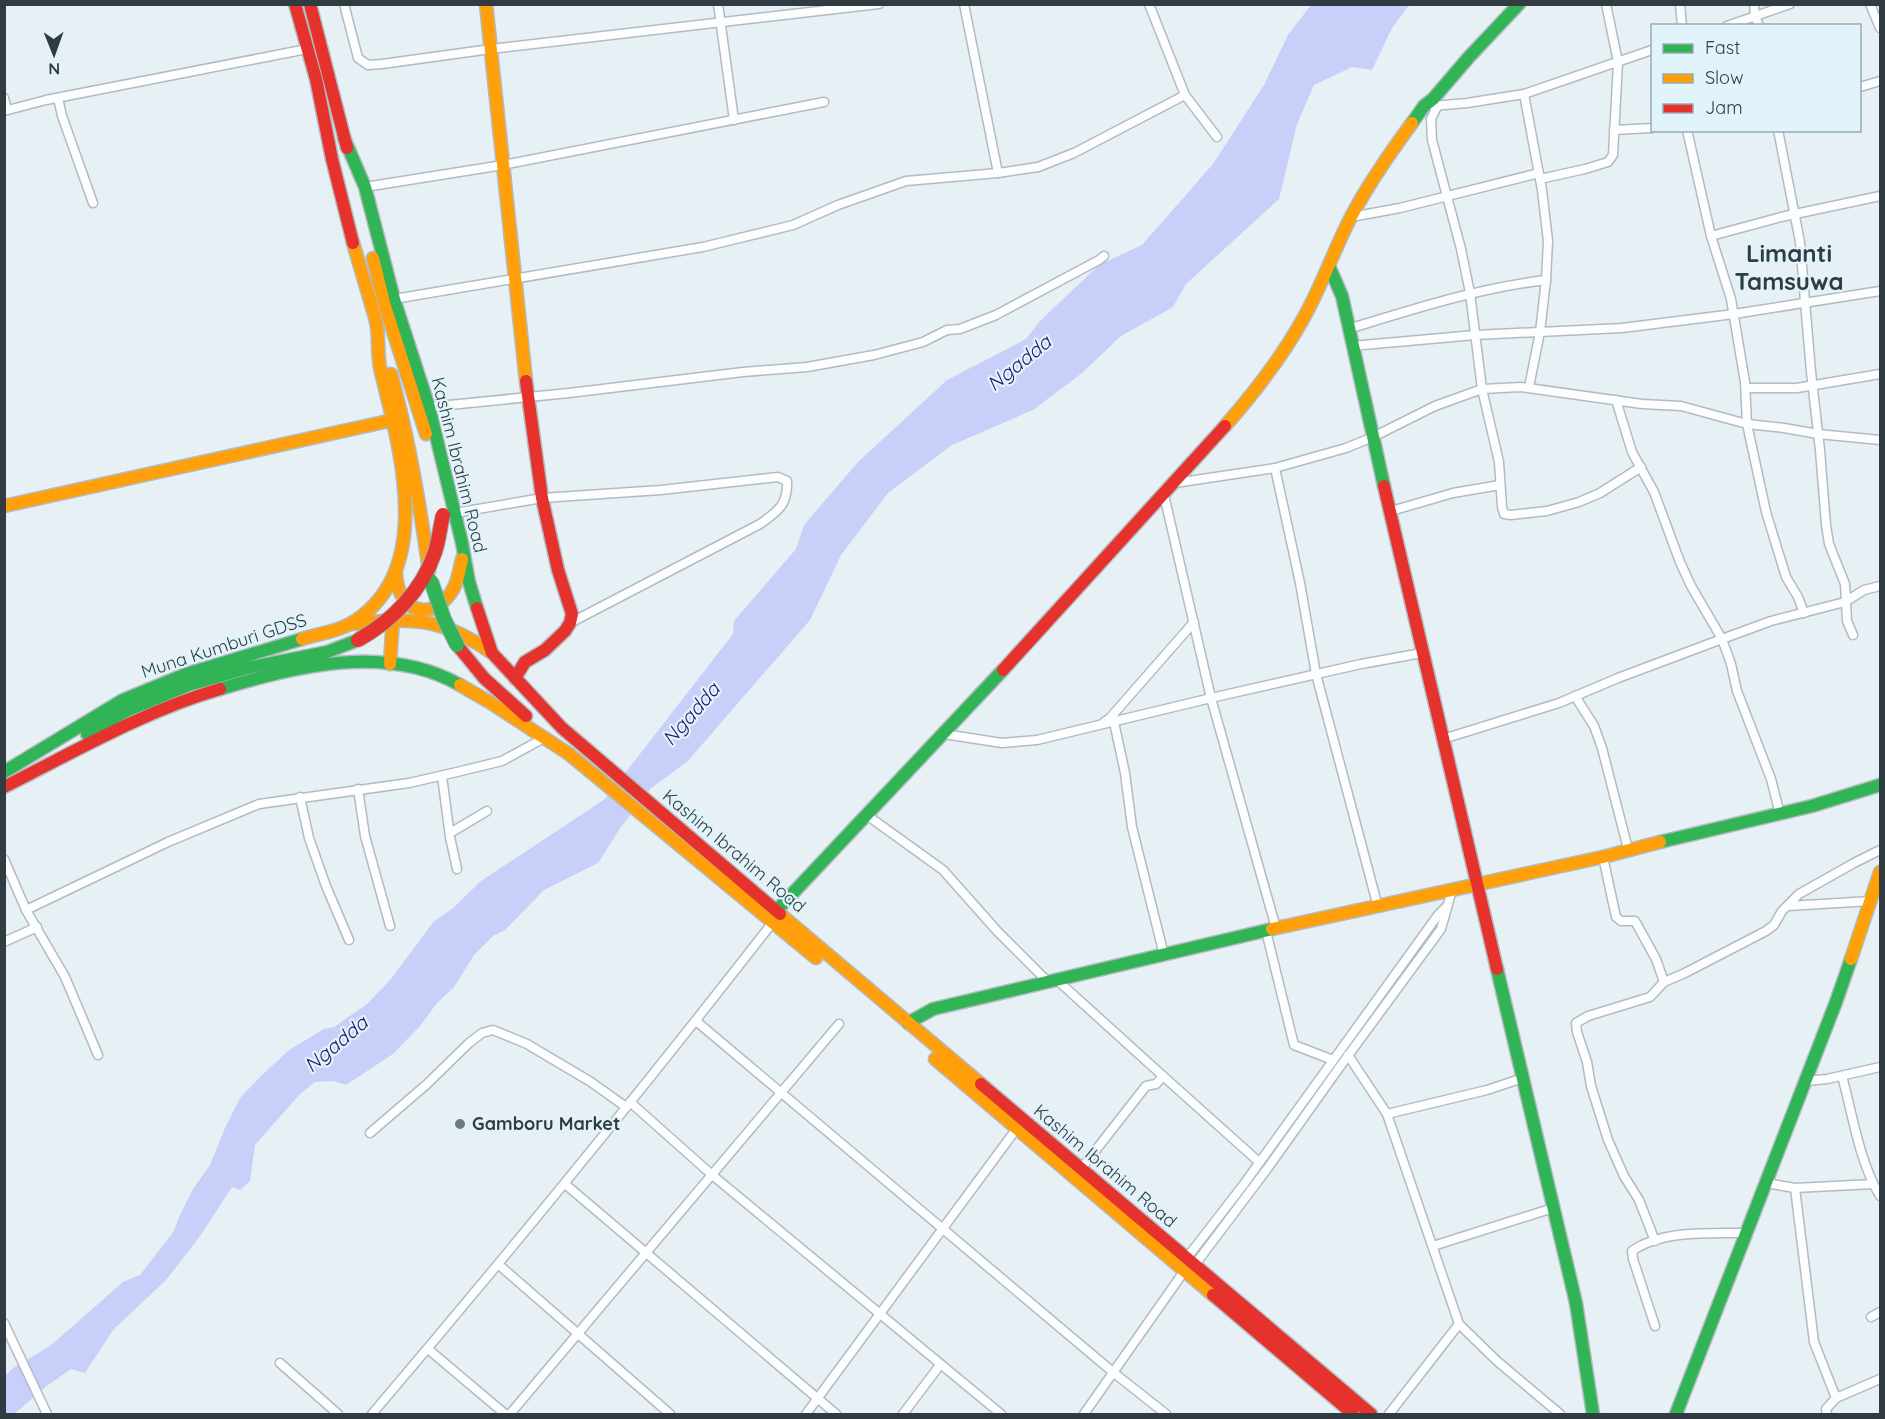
<svg xmlns="http://www.w3.org/2000/svg" width="1885" height="1419" viewBox="0 0 1885 1419" font-family="Quicksand,sans-serif">
	<style>
		.water { fill: #c8cff8 }
		.lines { fill: none; stroke-linecap: round; stroke-linejoin: round }
		.street-casing { stroke: #b2bbc0; stroke-width: 11 }
		.fast-casing { stroke: #b2bbc0; stroke-width: 15 }
		.slow-casing { stroke: #b2bbc0; stroke-width: 15 }
		.jam-casing { stroke: #b2bbc0; stroke-width: 15 }
		.street { stroke: #fbfdfe; stroke-width: 8 }
		.fast { stroke: #30b455; stroke-width: 12 }
		.slow { stroke: #ff9f0a; stroke-width: 12 }
		.jam { stroke: #e5322d; stroke-width: 12 }
		.fast-bridge-casing { stroke: #96b4b7; stroke-width: 16; stroke-linecap: butt }
		.jam-bridge-casing { stroke: #96b4b7; stroke-width: 16; stroke-linecap: butt }
		.fast-bridge { stroke: #30b455; stroke-width: 14 }
		.jam-bridge { stroke: #e5322d; stroke-width: 14 }
		.poi-dot { fill: #707b80; stroke: #e1f3fb; stroke-width: 2 }
		.labels { text-anchor: middle; stroke-width: 4.5; stroke-linejoin: round; paint-order: stroke }
		.street-label { font-size: 18px; fill: #303c41; stroke: #e1f3fb }
		.poi-label { font-size: 18px; font-weight: bold; fill: #303c41; stroke: #e1f3fb; text-anchor: start }
		.water-label { font-size: 20px; font-style: italic; fill: #231766; stroke: #e1f3fb }
		.district-label { font-size: 24px; font-weight: bold; fill: #303c41; stroke: #e1f3fb }
	</style>
	<rect width="100%" height="100%" fill="#e7f1f5"/>
	<polygon class="water" points="1311,5 1409,5 1392,28 1372,70 1352,67 1314,85 1297,124 1279,199 1186,284 1173,307 1121,336 1082,373 1033,410 952,445 888,493 841,555 810,620 687,762 651,788 621,827 598,863 544,890 505,930 493,936 474,955 454,987 437,1003 420,1026 393,1054 346,1085 333,1081 315,1082 301,1093 255,1145 250,1181 240,1190 232,1187 198,1239 166,1280 113,1330 85,1373 71,1369 48,1385 14,1414 5,1414 5,1376 13,1368 50,1346 123,1282 140,1275 174,1231 179,1217 193,1189 210,1165 225,1128 240,1098 259,1078 289,1050 324,1029 334,1027 367,1004 391,979 434,921 452,909 481,881 605,799 733,634 734,621 796,549 804,525 858,462 947,380 1026,339 1040,321 1099,265 1142,245 1213,164 1264,85 1288,35"/>
	<g class="lines">
		<defs>
			<g id="street">
				<polyline points="344,4 358,58 368,65 382,64 491,49 879,4"/>
				<polyline points="718,4 734,120"/>
				<polyline points="964,4 998,173"/>
				<polyline points="1149,4 1185,95 1217,137"/>
				<polyline points="1680,4 1682,26"/>
				<polyline points="1754,4 1755,16 1759,26"/>
				<polyline points="1870,4 1880,28"/>
				<polyline points="1727,26 1790,4"/>
				<polyline points="1860,87 1880,81"/>
				<polyline points="1524,94 1542,190 1548,241 1546,280 1540,332 1529,387"/>
				<polyline points="4,98 7,110"/>
				<polyline points="58,98 62,116 93,203"/>
				<polyline points="1438,105 1431,119 1432,140 1461,249 1470,293 1482,389 1499,462 1502,507 1504,514 1511,515 1547,511 1579,502 1600,493 1641,467"/>
				<polyline points="1433,106 1467,103 1524,94 1652,50"/>
				<polyline points="4,111 46,100 307,49"/>
				<polyline points="1614,130 1652,128"/>
				<polyline points="1687,130 1711,236 1731,299 1745,382 1747,424 1766,512 1786,577 1798,597 1804,613"/>
				<polyline points="1778,130 1800,242 1811,372 1820,450 1826,525 1829,544 1845,584 1847,621 1853,635"/>
				<polyline points="1540,179 1585,169 1608,162 1613,155 1618,62 1606,4"/>
				<polyline points="365,187 503,165 824,102"/>
				<polyline points="1351,217 1400,208 1539,173"/>
				<polyline points="1711,236 1781,217 1880,196"/>
				<polyline points="394,299 703,247 793,225 838,205 906,181 998,173 1038,167 1074,153 1185,95"/>
				<path d="M1348,329c66,-20 130,-41 198,-49"/>
				<polyline points="1352,346 1475,335 1622,328 1734,314 1880,291"/>
				<polyline points="1746,388 1797,388 1880,374"/>
				<polyline points="1616,400 1632,452 1654,492 1680,562 1691,586 1722,639 1731,664 1737,691 1771,779 1780,814"/>
				<polyline points="429,407 569,393 743,372 807,367 874,355 923,342 947,330 960,329 996,315 1099,260 1104,256"/>
				<polyline points="1275,468 1300,583 1316,674 1378,907"/>
				<polyline points="1175,483 1275,468 1346,448 1373,437 1435,406 1482,389 1521,387 1642,404 1681,406 1747,424 1784,428 1818,434 1880,440"/>
				<polyline points="1164,495 1211,698 1276,928"/>
				<polyline points="1391,511 1453,493 1500,485"/>
				<path d="M455,513l87,-15 119,-8 117,-13 9,4c1,24 -9,30 -27,43l-190,99"/>
				<polyline points="1575,696 1594,726 1602,748 1628,849"/>
				<polyline points="1104,722 1110,718 1194,622"/>
				<polyline points="1114,722 1125,773 1132,827 1164,955"/>
				<polyline points="944,734 1002,743 1037,740 1211,698 1361,664 1422,653"/>
				<polyline points="1443,739 1559,703 1618,678 1722,639 1771,621 1845,602 1864,590 1880,586"/>
				<polyline points="442,776 450,837 457,869"/>
				<polyline points="358,789 365,836 390,926"/>
				<polyline points="300,797 309,838 326,886 349,940"/>
				<polyline points="868,816 943,870 998,932 1048,982"/>
				<polyline points="450,833 487,811"/>
				<polyline points="1603,857 1616,917 1621,921 1635,921 1656,959 1664,982"/>
				<polyline points="4,859 26,910 65,977 98,1055"/>
				<polyline points="1788,906 1871,901"/>
				<polyline points="26,910 168,842 259,804 409,783 457,772 502,761 544,738"/>
				<polyline points="1266,931 1294,1045 1333,1060"/>
				<polyline points="4,942 37,927"/>
				<polyline points="1057,980 1163,1076 1156,1084 1146,1086 1081,1169"/>
				<polyline points="696,1021 1114,1373 1166,1414"/>
				<polyline points="1348,1055 1387,1114 1459,1324 1497,1361 1560,1414"/>
				<polyline points="1163,1076 1259,1162"/>
				<path d="M1842,1076c11,40 17,85 38,120"/>
				<polyline points="1806,1081 1827,1079 1880,1067"/>
				<polyline points="630,1102 711,1174 1001,1414"/>
				<polyline points="1387,1114 1487,1090 1523,1078"/>
				<polyline points="370,1133 427,1084 469,1043 482,1033 493,1030 527,1044 591,1082 626,1107"/>
				<polyline points="1766,1183 1795,1188 1873,1184"/>
				<polyline points="565,1184 836,1414"/>
				<polyline points="1795,1188 1814,1342 1836,1398"/>
				<polyline points="1655,1241 1639,1200 1624,1176 1608,1140 1591,1086 1587,1062 1577,1032 1576,1023 1588,1016 1650,997 1664,982 1683,974 1766,931 1774,925 1782,911 1799,894 1854,863 1880,850"/>
				<polyline points="1433,1246 1553,1208"/>
				<polyline points="1186,1259 1244,1184 1438,915 1447,906"/>
				<polyline points="498,1264 670,1414"/>
				<polyline points="1194,1266 1267,1169 1339,1068 1441,929 1452,890"/>
				<polyline points="1871,1317 1880,1312"/>
				<polyline points="4,1323 47,1414"/>
				<path d="M1655,1326l-22,-67 -1,-8c30,-21 80,-18 114,-18"/>
				<polyline points="428,1349 505,1414"/>
				<polyline points="280,1363 338,1414"/>
				<path d="M372,1414c137,-161 271,-325 401,-492"/>
				<polyline points="510,1414 839,1024"/>
				<polyline points="806,1414 1017,1128"/>
				<polyline points="903,1414 940,1365"/>
				<polyline points="1084,1414 1185,1270"/>
				<polyline points="1389,1414 1459,1324"/>
				<polyline points="1827,1414 1826,1409 1836,1398 1880,1379"/>
			</g>
			<g id="fast">
				<polyline points="1412,123 1424,106 1433,99 1469,57 1519,4"/>
				<polyline points="344,138 365,187 394,299 429,407 462,543 469,582 477,608"/>
				<polyline points="1329,266 1342,296 1384,486"/>
				<path d="M220,689c76,-23 167,-46 240,-4"/>
				<polyline points="87,734 126,711 189,685 247,668 327,652 358,640"/>
				<polyline points="4,772 123,700 186,674 302,639"/>
				<polyline points="1660,842 1812,806 1880,785"/>
				<polyline points="777,910 1003,670"/>
				<polyline points="1497,969 1576,1303 1593,1414"/>
				<polyline points="908,1023 933,1009 1272,929"/>
				<polyline points="1676,1414 1836,1002 1851,959"/>
			</g>
			<g id="slow">
				<polyline points="486,4 526,381"/>
				<polyline points="373,258 384,303 426,434"/>
				<path d="M391,374c18,65 29,130 38,197"/>
				<path d="M1225,426c29,-33 57,-69 78,-107 19,-33 31,-70 49,-104 17,-32 38,-62 60,-92"/>
				<polyline points="4,506 393,420"/>
				<path d="M396,572c0,35 31,53 54,22 8,-10 9,-23 12,-35"/>
				<path d="M351,624c60,-7 90,-7 141,29"/>
				<path d="M302,639c15,-5 34,-7 48,-15 87,-51 50,-174 31,-252 -4,-15 -2,-30 -4,-45 -1,-9 -5,-18 -7,-27 -6,-19 -11,-38 -17,-57"/>
				<polyline points="390,664 393,618"/>
				<polyline points="460,685 491,703 569,754 816,958"/>
				<polyline points="780,914 981,1084"/>
				<polyline points="1272,929 1603,857 1660,842"/>
				<polyline points="1851,959 1880,872"/>
				<polyline points="935,1059 1213,1295"/>
			</g>
			<g id="jam">
				<polyline points="295,4 316,79 332,159 353,243"/>
				<polyline points="310,4 347,148"/>
				<polyline points="1384,486 1497,969"/>
				<polyline points="477,608 492,653 562,728 780,914"/>
				<polyline points="457,645 484,678 526,716"/>
				<polyline points="1003,670 1225,426"/>
				<polyline points="515,678 525,662 545,650 565,631 570,623 572,614 558,570 542,498 526,381"/>
				<path d="M4,787c70,-35 140,-76 216,-98"/>
				<polyline points="981,1084 1371,1414"/>
				<polyline points="1213,1295 1353,1414"/>
			</g>
		</defs>
		<use href="#street" class="street-casing"/>
		<use href="#fast" class="fast-casing"/>
		<use href="#slow" class="slow-casing"/>
		<use href="#jam" class="jam-casing"/>
		<use href="#street" class="street"/>
		<use href="#fast" class="fast"/>
		<use href="#slow" class="slow"/>
		<use href="#jam" class="jam"/>
		<defs>
			<polyline id="fast-bridge" points="431,581 444,619 457,645"/>
			<path id="jam-bridge" d="M358,640c34,-19 64,-49 77,-88 4,-12 5,-25 8,-37"/>
		</defs>
		<use href="#fast-bridge" class="fast-bridge-casing"/>
		<use href="#jam-bridge" class="jam-bridge-casing"/>
		<use href="#fast-bridge" class="fast-bridge"/>
		<use href="#jam-bridge" class="jam-bridge"/>
	</g>
	<circle class="poi-dot" cx="460" cy="1124" r="6"/>
	<g class="labels">
		<g class="street-label">
			<text transform="translate(459 465) rotate(76)" y="6">Kashim Ibrahim Road</text>
			<text transform="translate(224 646) rotate(-18)" y="6">Muna Kumburi GDSS</text>
			<text transform="translate(734 851) rotate(40)" y="6">Kashim Ibrahim Road</text>
			<text transform="translate(1105 1166) rotate(40)" y="6">Kashim Ibrahim Road</text>
		</g>
		<g class="poi-label">
			<text x="472" y="1130">Gamboru Market</text>
		</g>
		<g class="water-label">
			<text transform="translate(1019 363) rotate(-39)" y="7">Ngadda</text>
			<text transform="translate(691 714) rotate(-49)" y="7">Ngadda</text>
			<text transform="translate(336 1044) rotate(-40)" y="7">Ngadda</text>
		</g>
		<g class="district-label">
			<text x="1789" y="262">Limanti<tspan x="1789" dy="28">Tamsuwa</tspan></text>
		</g>
	</g>
	<rect width="1885" height="1419" fill="none" stroke="#303c41" stroke-width="12"/>
	<rect x="1651" y="24" width="210" height="108" fill="#e1f3fb" stroke="#9aaab1" stroke-width="1.5"/>
	<rect x="1663" y="44" width="30" height="9" fill="#30b455" stroke="#9aaab1" stroke-width="1.5"/>
	<text x="1705" y="54" font-size="18" fill="#303c41">Fast</text>
	<rect x="1663" y="74" width="30" height="9" fill="#ff9f0a" stroke="#9aaab1" stroke-width="1.5"/>
	<text x="1705" y="84" font-size="18" fill="#303c41">Slow</text>
	<rect x="1663" y="104" width="30" height="9" fill="#e5322d" stroke="#9aaab1" stroke-width="1.5"/>
	<text x="1705" y="114" font-size="18" fill="#303c41">Jam</text>
	<g transform="translate(54 54) rotate(179)" stroke="#e1f3fb" stroke-width="4.5" paint-order="stroke">
	<path d="M0-4.5L10 22L0 15L-10 22Z" fill="#303c41"/>
	<text y="-9" font-size="16" font-weight="bold" text-anchor="middle" fill="#303c41">N</text>
	</g>
</svg>
